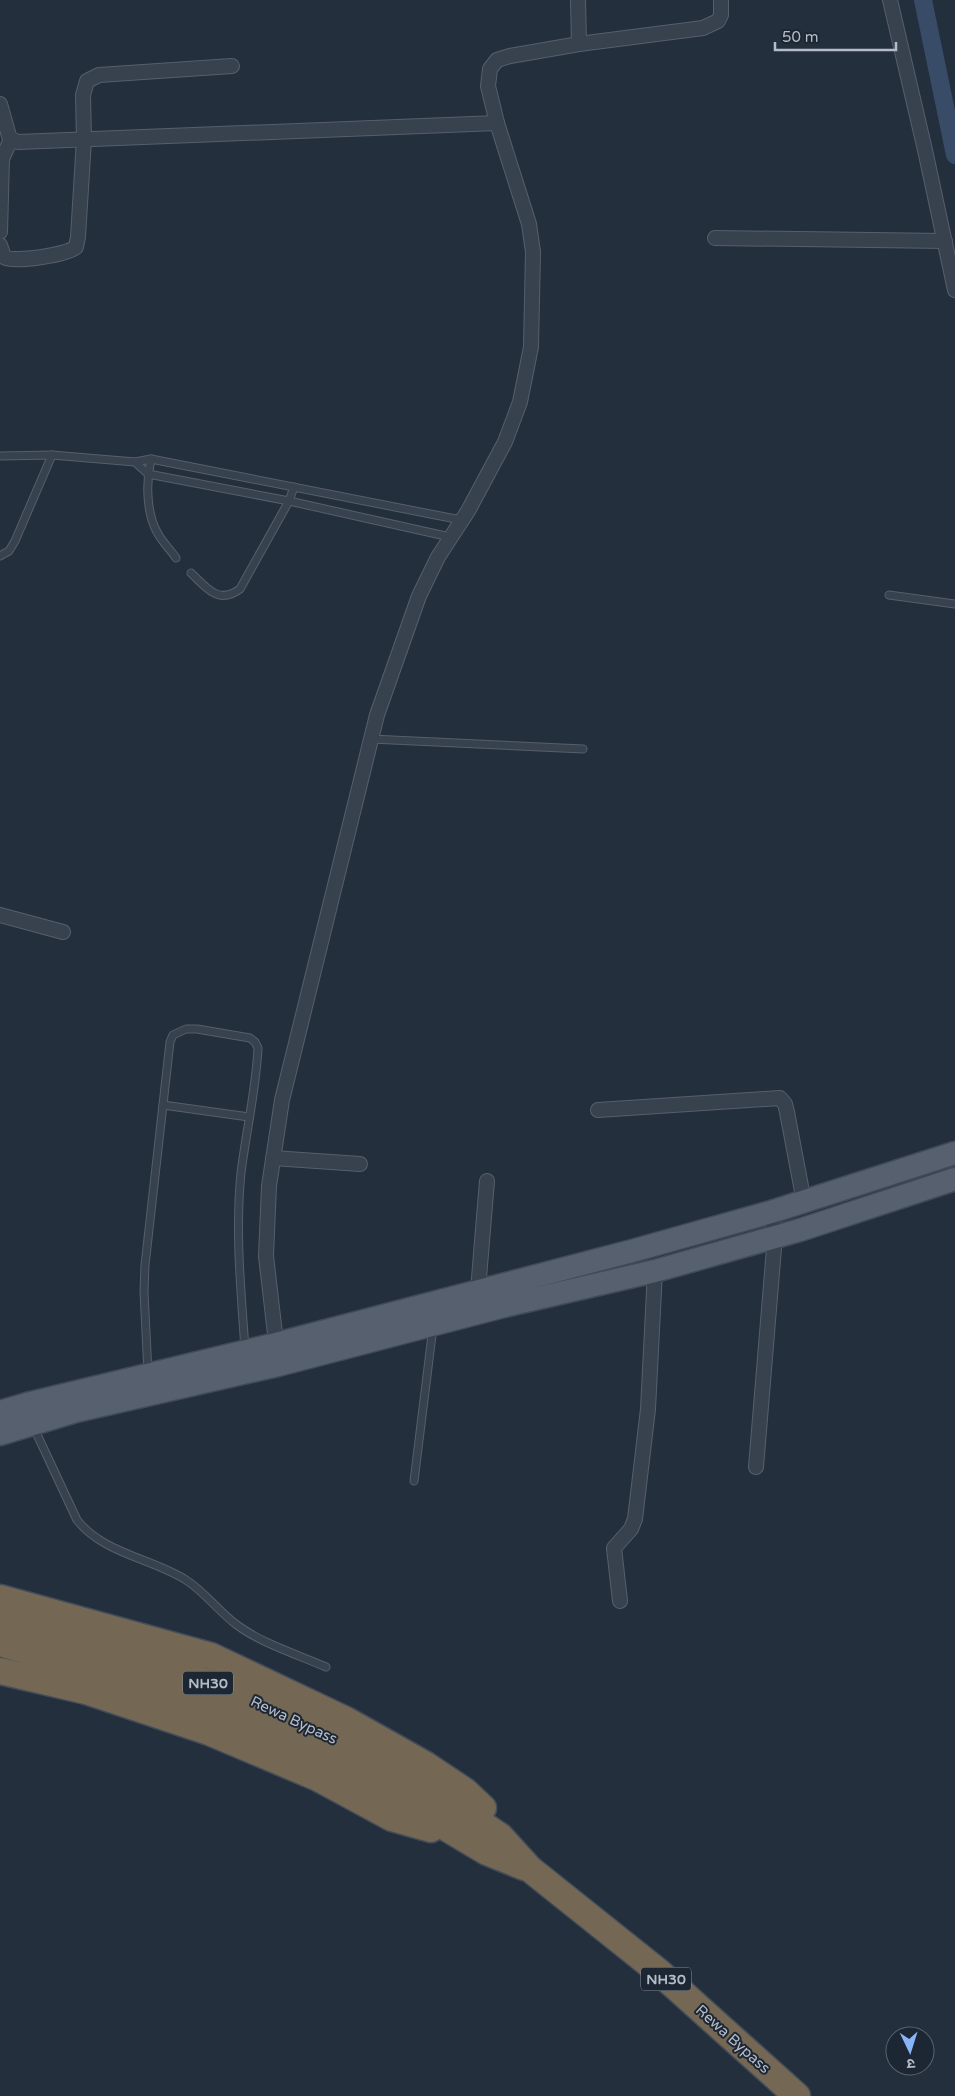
<svg xmlns="http://www.w3.org/2000/svg" width="955" height="2096" viewBox="0 0 955 2096" font-family="'Varela Round','Noto Sans Devanagari',sans-serif">
	<style>
		.lines { fill: none; stroke-linecap: round; stroke-linejoin: round }
		.canal { stroke: #394c67; stroke-width: 18 }
		.lane-casing { stroke: #565f6c; stroke-width: 9 }
		.street-casing { stroke: #565f6c; stroke-width: 16 }
		.primary-casing { stroke: #414a57; stroke-width: 25 }
		.highway-casing { stroke: #434c59; stroke-width: 29 }
		.lane { stroke: #38414e; stroke-width: 7 }
		.street { stroke: #38414e; stroke-width: 14 }
		.primary { stroke: #56606e; stroke-width: 22 }
		.highway { stroke: #746855; stroke-width: 26 }
		.labels { text-anchor: middle; stroke-width: 4; stroke-linejoin: round; paint-order: stroke }
		.shield { fill: #1d2633; stroke: #878f9c; stroke-width: 1 }
		.shield-label { font-size: 14px; font-weight: bold; fill: #b4bcc9 }
		.street-label { font-size: 15px; fill: #b4bcc9; stroke: #1d2633 }
	</style>
	<rect width="100%" height="100%" fill="#242f3e"/>
	<g class="lines">
		<polyline class="canal" points="923,0 955,155"/>
		<defs>
			<g id="lane">
				<polyline points="0,456 52,455 135,462 151,459 461,520"/>
				<path d="M151,459c-5,22 -5,53 6,73 5,10 13,17 19,26"/>
				<polyline points="135,462 148,474 289,501 450,537"/>
				<polyline points="0,556 9,551 15,541 52,455"/>
				<path d="M191,573c16,15 27,32 49,16l49,-88 5,-14"/>
				<polyline points="889,595 955,604"/>
				<polyline points="371,739 583,749"/>
				<polyline points="163,1105 249,1117"/>
				<path d="M148,1373l-4,-81 1,-27 25,-223 3,-7 13,-6h11l53,9 5,4 3,6c-2,42 -12,84 -17,125 -6,59 0,117 4,176"/>
				<path d="M34,1428l43,92c27,34 74,38 109,60 19,12 33,32 51,45 24,18 61,30 89,42"/>
				<polyline points="414,1481 433,1327"/>
			</g>
			<g id="street">
				<polyline points="578,0 579,44"/>
				<polyline points="890,0 925,150 955,290"/>
				<polyline points="0,104 9,136 11,139 18,142 497,123"/>
				<polyline points="0,232 2,159 11,139"/>
				<polyline points="715,238 945,241"/>
				<path d="M0,245l4,12c10,6 63,-2 72,-10l2,-10 6,-98 -1,-44 4,-14 12,-6 133,-9"/>
				<polyline points="0,915 63,932"/>
				<polyline points="598,1110 780,1098 785,1104 787,1112 804,1202"/>
				<polyline points="273,1158 360,1164"/>
				<polyline points="478,1290 487,1181"/>
				<polyline points="277,1351 266,1256 269,1186 282,1100 377,715 419,596 438,557 468,511 505,442 520,402 531,347 533,252 529,224 497,123 488,86 490,69 497,60 510,56 579,44 703,28 718,21 721,15 721,0"/>
				<polyline points="756,1467 775,1236 771,1212"/>
				<polyline points="620,1601 614,1548 631,1529 635,1519 648,1409 655,1271"/>
			</g>
			<g id="primary">
				<polyline points="0,1412 27,1404 276,1344 632,1251 771,1212 955,1153"/>
				<polyline points="0,1434 76,1411 278,1365 504,1306 655,1271 800,1230 955,1179"/>
			</g>
			<g id="highway">
				<polyline points="0,1598 211,1656 346,1720 426,1765 465,1791 483,1808"/>
				<polyline points="0,1621 190,1676 266,1705 331,1736 400,1773 449,1802 500,1836 530,1869 659,1972 797,2096"/>
				<polyline points="0,1643 173,1694 249,1725 318,1755 393,1796 487,1852 524,1867"/>
				<polyline points="0,1671 86,1691 209,1732 318,1778 392,1818 431,1829"/>
			</g>
		</defs>
		<use href="#lane" class="lane-casing"/>
		<use href="#street" class="street-casing"/>
		<use href="#primary" class="primary-casing"/>
		<use href="#highway" class="highway-casing"/>
		<use href="#lane" class="lane"/>
		<use href="#street" class="street"/>
		<use href="#primary" class="primary"/>
		<use href="#highway" class="highway"/>
	</g>
	<g class="labels">
		<g class="shield">
			<rect x="183" y="1671.5" width="50" height="23" rx="4"/>
			<rect x="641" y="1967.5" width="50" height="23" rx="4"/>
		</g>
		<g class="shield-label">
			<text x="208" y="1688">NH30</text>
			<text x="666" y="1984">NH30</text>
		</g>
		<g class="street-label">
			<text transform="translate(294 1720) rotate(25)" y="5">Rewa Bypass</text>
			<text transform="translate(733 2039) rotate(42)" y="5">Rewa Bypass</text>
		</g>
	</g>
	<g transform="translate(910 2051) rotate(176)"><circle r="24" fill="#1d2633" stroke="#59626f"/>
	<path d="M0-4L9 19L0 12L-9 19Z" fill="#8ab4f8"/>
	<text y="-8" font-size="14" font-weight="bold" text-anchor="middle" fill="#b4bcc9">उ</text>
	</g>
	<path d="M775 42v8h121v-8" fill="none" stroke="#b4bcc9" stroke-width="2.5"/>
	<text x="782" y="42" font-size="15" fill="#b4bcc9" stroke="#1d2633" stroke-width="4" paint-order="stroke">50 m</text>
</svg>
